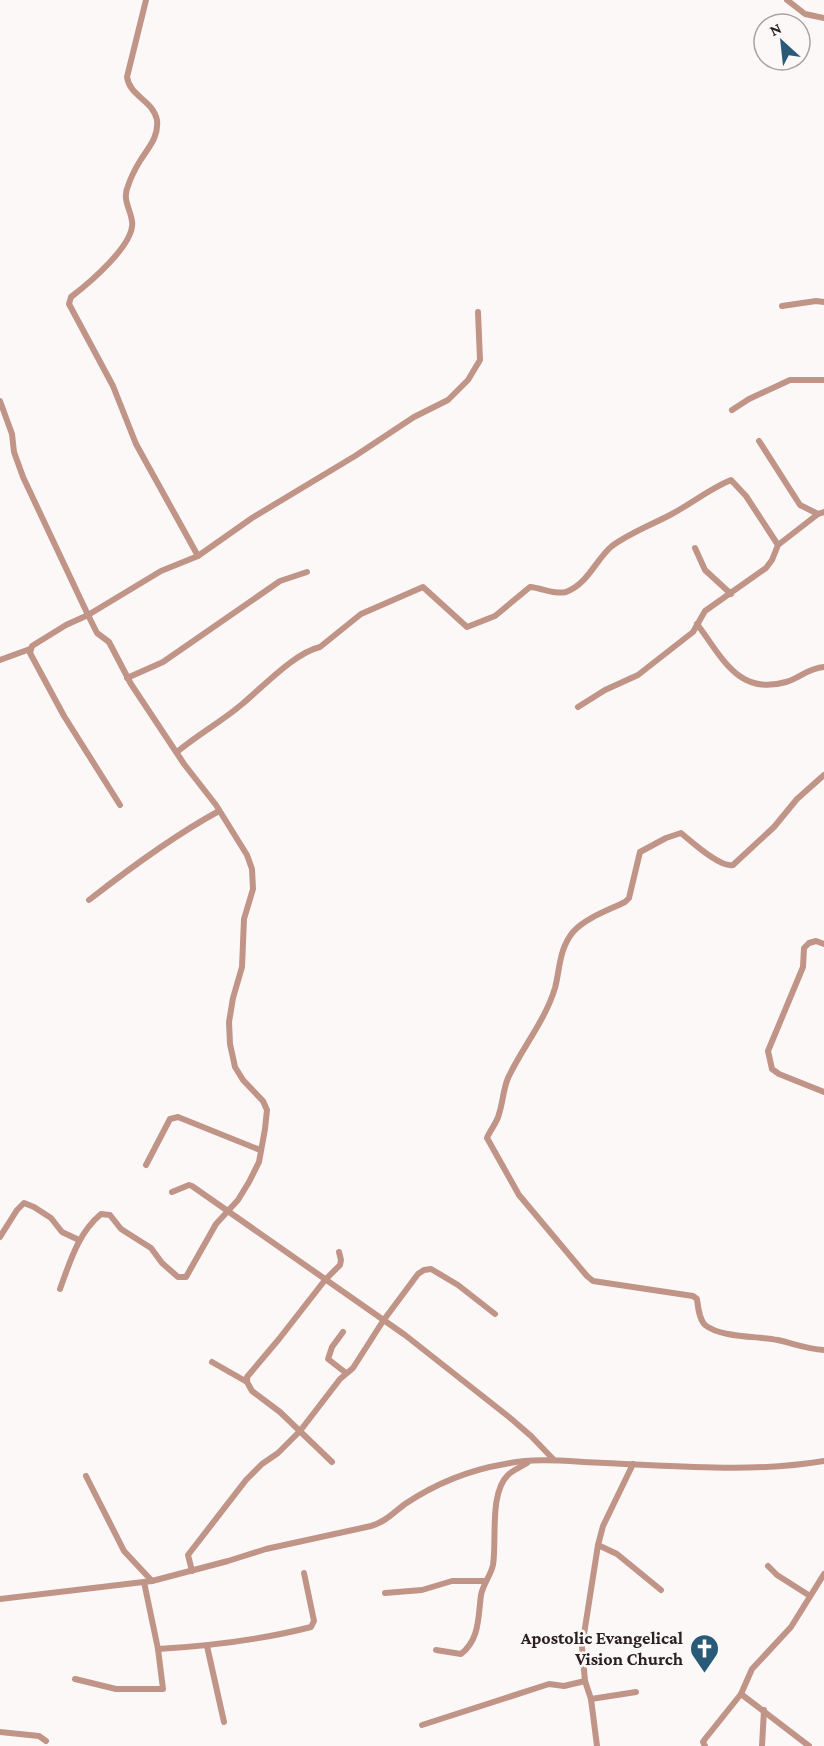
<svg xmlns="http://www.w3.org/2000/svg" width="824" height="1746" viewBox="0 0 824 1746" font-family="'Crimson Pro',serif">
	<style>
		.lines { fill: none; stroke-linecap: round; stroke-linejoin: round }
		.street { stroke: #c09588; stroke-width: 6 }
		.labels { text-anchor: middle; stroke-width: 5; stroke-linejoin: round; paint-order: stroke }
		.poi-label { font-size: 18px; font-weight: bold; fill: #2a2122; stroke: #fdf8f8; text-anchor: end }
	</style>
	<rect width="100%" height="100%" fill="#fdf8f8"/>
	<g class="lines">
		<g class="street">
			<path d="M146,0l-19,77c3,20 26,23 30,43 2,17 -9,28 -17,41 -5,8 -9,16 -12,25 -6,13 2,22 4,35 4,23 -44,63 -61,76l-2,7 44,82 23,58 62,112"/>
			<polyline points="787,0 805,14 824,18"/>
			<polyline points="782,306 816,301 824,302"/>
			<path d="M0,401l12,33 2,18 9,25 65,138 9,18 12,9 22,42 53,80 32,41 31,50 5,14 1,20 -9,30 -2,48 -9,31 -4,24 1,22 5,23 8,13 20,21 4,9 -2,19 -6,33 -10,20 -11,18 -22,24 -30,53h-8l-16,-14 -11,-15 -30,-19 -11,-14 -9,-1c-23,19 -31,48 -41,75"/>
			<polyline points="732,410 749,399 790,380 824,380"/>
			<polyline points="759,441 800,505 818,514 824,512"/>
			<polyline points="695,548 705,570 731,594"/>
			<path d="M697,624c25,33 41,72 89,58 14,-4 22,-14 38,-15"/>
			<polyline points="0,660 30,649"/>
			<polyline points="127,678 163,662 280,581 307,572"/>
			<polyline points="578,707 605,690 638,675 693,632 705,611 766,568 772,560 778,545 818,514"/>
			<path d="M177,752c20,-17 44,-30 64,-47 21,-17 53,-52 79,-58l41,-33 62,-27 44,40 28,-11 35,-29c12,1 25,8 36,5 22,-8 30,-33 46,-46 18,-13 39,-21 58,-31 21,-11 39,-26 61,-35l15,16 32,49"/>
			<path d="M824,775l-27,24 -23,28 -41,38c-13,3 -41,-23 -52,-32l-15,5 -26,14 -11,46 -4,4c-16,8 -40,16 -52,30 -14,17 -13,37 -18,56 -10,33 -33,60 -47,90 -5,12 -5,24 -9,36 -2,9 -9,16 -12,24l32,57 68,81 6,5 100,15 4,3c1,8 2,20 8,26 16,13 54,11 73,15 17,4 29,9 46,10"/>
			<polyline points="120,805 64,716 30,653 32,646 66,625 88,615 161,571 198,556 252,518 355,456 414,417 448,400 468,380 480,360 478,312"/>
			<path d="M89,900c41,-32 84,-64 130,-89"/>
			<polyline points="824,944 816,941 809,943 804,948 803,967 768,1051 772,1069 779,1074 824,1092"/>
			<polyline points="146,1165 170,1119 178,1117 260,1150"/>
			<polyline points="172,1192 189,1185 192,1186 405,1335 509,1417 531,1436 554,1460"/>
			<polyline points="0,1237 17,1210 24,1203 34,1207 51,1218 62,1232 79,1240"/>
			<polyline points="343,1332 332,1347 328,1359 346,1373"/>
			<polyline points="212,1362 247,1382"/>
			<polyline points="332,1462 280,1412 252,1391 247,1382 247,1377 279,1339 325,1280 340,1265 341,1260 339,1252"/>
			<polyline points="86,1476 124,1551 152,1581"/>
			<polyline points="598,1545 617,1554 661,1590"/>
			<polyline points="768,1566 777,1575 810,1596"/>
			<polyline points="192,1571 188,1555 246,1480 262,1464 278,1453 300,1431 340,1379 353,1368 383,1321 418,1274 424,1270 431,1269 458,1285 495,1314"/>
			<polyline points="385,1593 422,1590 452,1581 485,1581"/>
			<path d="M0,1599l152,-18 76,-20 38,-12 105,-23c14,-4 22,-13 34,-22 30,-20 64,-34 100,-40 33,-7 67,-2 100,-1 72,3 148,10 219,-2"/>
			<polyline points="207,1646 224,1722"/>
			<path d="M158,1649c51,-3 103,-9 153,-22l3,-6 -10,-48"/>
			<path d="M436,1650l25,4c19,-15 17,-37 20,-59 2,-11 10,-20 12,-30 4,-24 -4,-72 15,-90 5,-5 13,-8 19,-12"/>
			<polyline points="75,1679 116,1689 163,1689 158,1649 144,1582"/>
			<polyline points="741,1694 809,1746"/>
			<polyline points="591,1699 636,1692"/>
			<polyline points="422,1725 549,1684 564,1686 585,1681"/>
			<polyline points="0,1732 39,1736 46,1741"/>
			<polyline points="597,1746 591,1699 585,1681 582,1647 598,1545 603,1526 633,1464"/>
			<polyline points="705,1746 703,1742 705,1739 741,1694 752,1669 791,1627 824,1574"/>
			<polyline points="762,1746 764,1710"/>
		</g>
	</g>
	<defs>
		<symbol id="church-pin" viewBox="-11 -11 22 30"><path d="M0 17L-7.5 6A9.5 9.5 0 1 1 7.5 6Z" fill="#295b78" stroke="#fdf8f8"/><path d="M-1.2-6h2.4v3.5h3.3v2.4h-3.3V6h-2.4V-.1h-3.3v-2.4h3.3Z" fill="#fff"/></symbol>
	</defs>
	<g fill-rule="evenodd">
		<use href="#church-pin" x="688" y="1632" width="33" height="45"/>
	</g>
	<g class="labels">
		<g class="poi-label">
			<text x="683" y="1644">Apostolic Evangelical<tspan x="683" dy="21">Vision Church</tspan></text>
		</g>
	</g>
	<g transform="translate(782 42) rotate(333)"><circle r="28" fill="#fdf8f8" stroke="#a9a2a2" stroke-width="1.5"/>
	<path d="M0-4.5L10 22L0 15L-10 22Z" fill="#295b78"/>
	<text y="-9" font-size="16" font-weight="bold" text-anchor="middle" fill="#2a2122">N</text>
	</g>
</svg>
